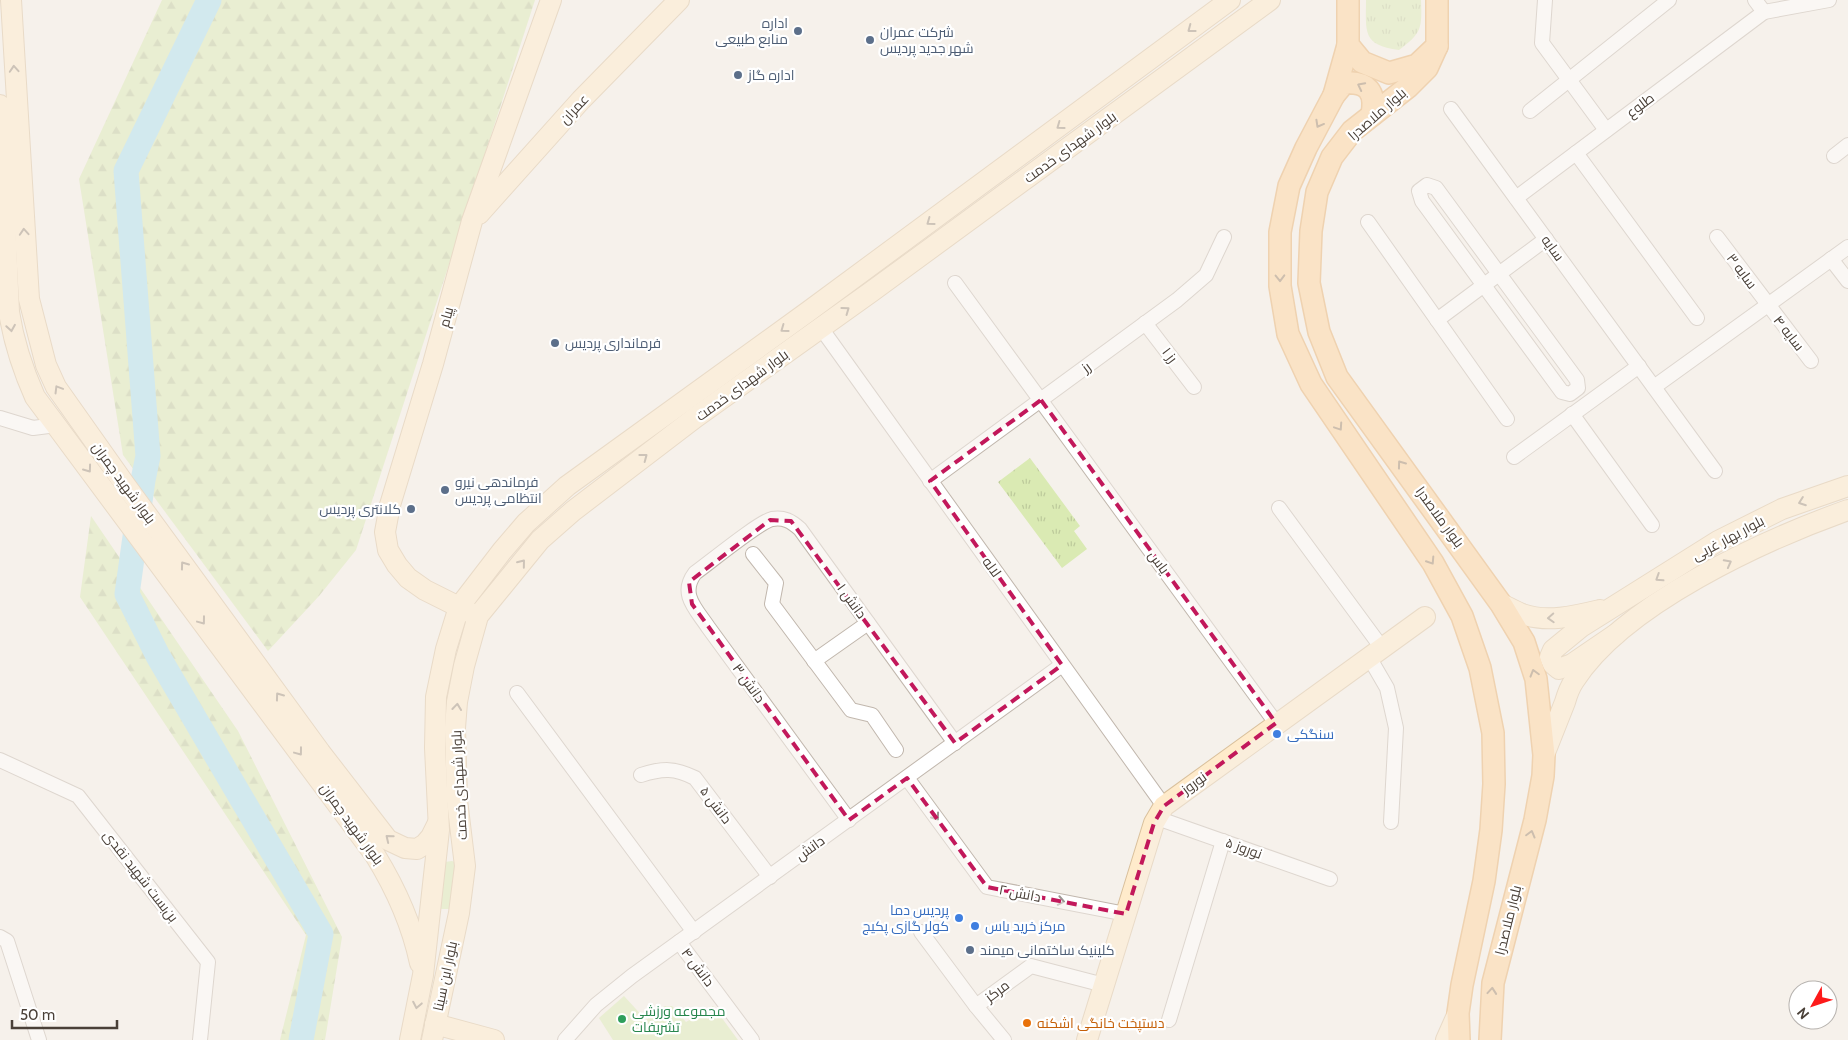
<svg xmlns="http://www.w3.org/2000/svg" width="1848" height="1040" viewBox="0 0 1848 1040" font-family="Cabin,Cairo,sans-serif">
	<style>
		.grass { fill: url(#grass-tufts) }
		.forest { fill: url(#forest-firs) }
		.park { fill: #daeab3 }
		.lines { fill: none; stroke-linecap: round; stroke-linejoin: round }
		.river { stroke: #a7dff2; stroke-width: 25 }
		.street-casing { stroke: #c1b7ad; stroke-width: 16 }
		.secondary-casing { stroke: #d9c09c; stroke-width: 22 }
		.primary-casing { stroke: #e6ad68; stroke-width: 24 }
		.street { stroke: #fff; stroke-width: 14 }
		.secondary { stroke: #ffebcb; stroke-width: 20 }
		.primary { stroke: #ffd39a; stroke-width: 21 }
		.oneway { stroke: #9b8d7a }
		.oneway2 { stroke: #9b8264 }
		.oneway3 { stroke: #9b9692 }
		.marked { fill: none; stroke: #c2185b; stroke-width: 4; stroke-dasharray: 10 6; stroke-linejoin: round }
		.service-dot { fill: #5c6f8a; stroke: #fff; stroke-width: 2 }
		.shop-dot { fill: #3f7fe0; stroke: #fff; stroke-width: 2 }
		.leisure-dot { fill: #2e9e5b; stroke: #fff; stroke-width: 2 }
		.food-dot { fill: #e8710a; stroke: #fff; stroke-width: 2 }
		.labels { text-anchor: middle; stroke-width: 4.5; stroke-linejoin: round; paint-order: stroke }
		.service-label { font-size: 14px; fill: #4e5e75; stroke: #fff; text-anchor: start }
		.street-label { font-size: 14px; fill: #4a4038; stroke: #fff }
		.shop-label { font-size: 14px; fill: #366cbe; stroke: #fff; text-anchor: start }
		.leisure-label { font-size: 14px; fill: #27864d; stroke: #fff; text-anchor: start }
		.food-label { font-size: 14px; fill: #c56008; stroke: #fff; text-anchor: start }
	</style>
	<defs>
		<pattern id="grass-tufts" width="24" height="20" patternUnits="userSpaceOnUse" patternTransform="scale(1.25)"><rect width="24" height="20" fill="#daeab3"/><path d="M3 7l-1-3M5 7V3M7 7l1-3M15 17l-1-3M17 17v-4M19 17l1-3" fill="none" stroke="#bdca9b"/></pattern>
		<pattern id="forest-firs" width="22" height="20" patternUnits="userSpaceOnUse" patternTransform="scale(1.25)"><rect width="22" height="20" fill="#daeab3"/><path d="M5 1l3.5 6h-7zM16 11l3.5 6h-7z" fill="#bdca9b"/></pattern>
	</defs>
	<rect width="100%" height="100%" fill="#f5f1eb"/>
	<g class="grass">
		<path d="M1366,0h55c1,28 1,33 -22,50 -37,-5 -33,-18 -33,-50z"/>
		<polygon points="1030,458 1080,526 1074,531 1087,549 1062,568 998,482"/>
	</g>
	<g class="forest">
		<polygon points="162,0 535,0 356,550 319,596 268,651 123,455 79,179"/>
		<polygon points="91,516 238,731 342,937 325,1040 280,1040 306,935 80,597"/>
	</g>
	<g class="park">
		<polygon points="452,861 459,864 450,909 442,909 436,907 445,862"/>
		<polygon points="624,996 646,1020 665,1006 672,1006 686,1022 713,1006 738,1040 613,1040 599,1018"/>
	</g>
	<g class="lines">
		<polyline class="river" points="209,0 126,171 148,456 143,480 127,594 158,656 321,934 301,1040"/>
		<defs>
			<g id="street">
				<polyline points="1545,0 1542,43 1606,130"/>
				<polyline points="1755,0 1764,12 1829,0"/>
				<polyline points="1451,109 1715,471"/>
				<polyline points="1530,111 1669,0"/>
				<polyline points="1576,153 1697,318"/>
				<polyline points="1834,156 1848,145"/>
				<polygon points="1427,185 1436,188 1577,380 1578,388 1570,394 1562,392 1422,201 1419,191"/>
				<polyline points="1516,198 1764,12"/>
				<polyline points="1368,222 1507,419"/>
				<polyline points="1717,237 1811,361"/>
				<polyline points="1831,259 1848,281"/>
				<polyline points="955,283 1276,723"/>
				<polyline points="1437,320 1546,239"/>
				<polyline points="1145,323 1194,387"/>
				<polyline points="821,328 1164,806"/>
				<polyline points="1654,387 1848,247"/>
				<polyline points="1572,414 1652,525"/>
				<polyline points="0,418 33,428 56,425"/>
				<polyline points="1514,457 1639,366"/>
				<polyline points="930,481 1177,300 1206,275 1224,237"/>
				<polyline points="1279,508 1382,648"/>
				<polyline points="753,554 776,583 772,604 851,710 872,715 896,750"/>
				<polyline points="1369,657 1387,688 1396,728 1391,822"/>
				<polyline points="814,661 868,623"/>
				<polyline points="517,693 694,932"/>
				<polyline points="0,760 78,796 208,962 200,1040"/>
				<path d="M641,775c22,-7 34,-7 54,3l75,99"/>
				<polyline points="907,778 987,887 1126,914"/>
				<polyline points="1157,818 1330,879"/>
				<path d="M849,820l-141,-193c-12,-18 -29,-33 -13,-54 14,-10 64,-51 77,-54 12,-2 19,2 28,10l155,214"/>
				<polyline points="921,932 976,1006 1031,966 1104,985"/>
				<polyline points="0,937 7,941 39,1040"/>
				<polyline points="679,942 752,1040"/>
				<polyline points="976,1006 1004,1040"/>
				<polyline points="1169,1020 1223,841"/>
				<polyline points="565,1040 596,1005 632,976 1062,665"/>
			</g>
			<g id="secondary">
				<polyline points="11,0 29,299 46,365 56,387 126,486 320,752 388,840 405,848 417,849 425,844 431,837 438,823"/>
				<path d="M0,105l9,207c5,32 13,56 26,85l340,458c21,34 37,70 45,108"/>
				<polyline points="479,214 581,100 679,0"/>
				<path d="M1501,604c7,3 14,7 21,10 25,9 53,2 78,-4"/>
				<polyline points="469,612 425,590 408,578 397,565 388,550 385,532 390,505 433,364 472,221 551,0"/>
				<polyline points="1616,634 1572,664 1559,669 1553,664 1550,657 1553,650 1581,627 1718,541 1782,509 1848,486"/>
				<path d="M1544,755c7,-18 14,-35 21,-53 2,-7 5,-15 9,-21 49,-77 190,-141 274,-171"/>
				<polyline points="435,1024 494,1040"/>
				<polyline points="410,1040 423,975 439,830 435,748 436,697 446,649 459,607 502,551 526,523 567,486 809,311 1230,0"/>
				<polyline points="432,1040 459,913 465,866 457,800 455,728 457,702 464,666 478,616 540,540 573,511 696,417 871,292 1270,0"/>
				<polyline points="1087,1040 1154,823 1164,806 1425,617"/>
				<polyline points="1446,1040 1458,1013"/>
			</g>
			<g id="primary">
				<polyline points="1348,0 1348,45 1362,62 1389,73 1417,65 1437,46 1437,0"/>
				<polyline points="1348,45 1334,95 1306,148 1289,186 1280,232 1280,286 1288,334 1311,384 1433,563 1462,616 1480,668 1493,733 1494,784 1491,830 1484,881 1462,985 1458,1013 1459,1040"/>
				<polyline points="1437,46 1427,68 1408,87 1352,131 1332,157 1317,192 1311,231 1309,283 1319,332 1337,377 1501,604 1524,642 1536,679 1544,755 1543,776 1535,820 1493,983 1490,1040"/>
				<path d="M1334,95l10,-12c24,-2 32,9 28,32"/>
			</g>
		</defs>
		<use href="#street" class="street-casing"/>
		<use href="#secondary" class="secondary-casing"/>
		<use href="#primary" class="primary-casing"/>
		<use href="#street" class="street"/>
		<use href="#secondary" class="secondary"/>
		<use href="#primary" class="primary"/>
	</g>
	<defs><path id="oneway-chevron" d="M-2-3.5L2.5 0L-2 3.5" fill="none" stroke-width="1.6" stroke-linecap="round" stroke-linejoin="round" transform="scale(1.25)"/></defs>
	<g class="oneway">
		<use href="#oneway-chevron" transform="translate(1191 29) rotate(143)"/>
		<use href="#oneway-chevron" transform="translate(14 69) rotate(-94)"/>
		<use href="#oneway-chevron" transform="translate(1060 126) rotate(144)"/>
		<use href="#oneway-chevron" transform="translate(930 222) rotate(144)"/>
		<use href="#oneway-chevron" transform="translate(24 232) rotate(-94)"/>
		<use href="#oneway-chevron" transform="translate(846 310) rotate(-36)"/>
		<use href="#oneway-chevron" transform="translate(11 328) rotate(81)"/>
		<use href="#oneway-chevron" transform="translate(784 329) rotate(144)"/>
		<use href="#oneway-chevron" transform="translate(58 389) rotate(-121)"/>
		<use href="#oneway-chevron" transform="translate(644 457) rotate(-37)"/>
		<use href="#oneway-chevron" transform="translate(88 469) rotate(54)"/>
		<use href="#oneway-chevron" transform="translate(1802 502) rotate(160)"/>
		<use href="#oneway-chevron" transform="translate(522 563) rotate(-51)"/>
		<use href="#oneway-chevron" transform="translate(1728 563) rotate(-28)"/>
		<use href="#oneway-chevron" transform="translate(184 565) rotate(-126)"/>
		<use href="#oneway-chevron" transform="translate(1659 578) rotate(147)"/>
		<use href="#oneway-chevron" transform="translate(1551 618) rotate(177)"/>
		<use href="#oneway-chevron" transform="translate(202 621) rotate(53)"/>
		<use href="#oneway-chevron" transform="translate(279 696) rotate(-126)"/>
		<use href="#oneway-chevron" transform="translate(457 707) rotate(-84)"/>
		<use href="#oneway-chevron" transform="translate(299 752) rotate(53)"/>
		<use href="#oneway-chevron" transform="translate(389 838) rotate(-141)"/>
		<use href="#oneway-chevron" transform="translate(417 1005) rotate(101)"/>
	</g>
	<g class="oneway2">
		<use href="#oneway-chevron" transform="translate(1361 86) rotate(-153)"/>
		<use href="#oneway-chevron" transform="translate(1319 124) rotate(119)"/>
		<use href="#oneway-chevron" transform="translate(1280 278) rotate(89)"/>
		<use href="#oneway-chevron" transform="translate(1339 427) rotate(56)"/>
		<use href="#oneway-chevron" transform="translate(1401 464) rotate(-126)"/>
		<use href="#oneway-chevron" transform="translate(1431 561) rotate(57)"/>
		<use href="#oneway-chevron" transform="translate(1534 673) rotate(-106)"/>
		<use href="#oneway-chevron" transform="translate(1531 834) rotate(-75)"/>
		<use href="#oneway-chevron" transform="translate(1492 991) rotate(-85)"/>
	</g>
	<g class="oneway3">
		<use href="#oneway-chevron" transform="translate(936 817) rotate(54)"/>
		<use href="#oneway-chevron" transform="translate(1061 901) rotate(11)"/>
	</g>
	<path d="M0 0H1848V1040H0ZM1041,400l235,323 -112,83 -10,17 -28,91 -139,-27 -80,-109 -58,42 -157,-216 -3,-22 81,-62 21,1 164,222 107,-78 -132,-184z" fill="#f5f1eb" fill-opacity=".55" fill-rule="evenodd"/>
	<path class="marked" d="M1041,400l235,323 -112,83 -10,17 -28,91 -139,-27 -80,-109 -58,42 -157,-216 -3,-22 81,-62 21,1 164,222 107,-78 -132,-184z"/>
	<g class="service-dot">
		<circle cx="798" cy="31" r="5"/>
		<circle cx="870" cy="40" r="5"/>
		<circle cx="738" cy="75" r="5"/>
		<circle cx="555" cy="343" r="5"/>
		<circle cx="445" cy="490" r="5"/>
		<circle cx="411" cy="509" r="5"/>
		<circle cx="970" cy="950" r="5"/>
	</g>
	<g class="shop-dot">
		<circle cx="1277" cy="734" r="5"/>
		<circle cx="959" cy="918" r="5"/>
		<circle cx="975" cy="926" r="5"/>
	</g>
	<circle class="leisure-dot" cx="622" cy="1019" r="5"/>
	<circle class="food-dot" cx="1027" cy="1023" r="5"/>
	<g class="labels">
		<g class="service-label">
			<text x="788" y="28" text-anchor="end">اداره<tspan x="788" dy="16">منابع طبیعی</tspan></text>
			<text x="880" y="37">شرکت عمران<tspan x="880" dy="16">شهر جدید پردیس</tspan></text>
			<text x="748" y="80">اداره گاز</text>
			<text x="565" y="348">فرمانداری پردیس</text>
			<text x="455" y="487">فرماندهی نیرو<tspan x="455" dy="16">انتظامی پردیس</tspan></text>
			<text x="401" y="514" text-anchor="end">کلانتری پردیس</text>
			<text x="980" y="955">کلینیک ساختمانی میمند</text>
		</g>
		<g class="street-label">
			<text transform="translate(1640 105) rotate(-37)" y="5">طلوع</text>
			<text transform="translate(574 109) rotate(-47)" y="5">عمران</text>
			<text transform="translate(1377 114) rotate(-41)" y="5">بلوار ملاصدرا</text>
			<text transform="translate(1070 147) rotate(-36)" y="5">بلوار شهدای خدمت</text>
			<text transform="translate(1553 248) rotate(54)" y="5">سایه</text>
			<text transform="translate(1742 271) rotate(53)" y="5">سایه ۳</text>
			<text transform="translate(446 317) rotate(-75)" y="5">پیام</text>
			<text transform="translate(1789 333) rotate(52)" y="5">سایه ۴</text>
			<text transform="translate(1170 355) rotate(53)" y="5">رز ۱</text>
			<text transform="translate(1086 367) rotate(-36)" y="5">رز</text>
			<text transform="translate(742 385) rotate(-36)" y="5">بلوار شهدای خدمت</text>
			<text transform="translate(124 483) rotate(54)" y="5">بلوار شهید چمران</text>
			<text transform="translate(1440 517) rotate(54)" y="5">بلوار ملاصدرا</text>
			<text transform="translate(1728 538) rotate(-28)" y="5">بلوار بهار غربی</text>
			<text transform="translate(1159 562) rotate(54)" y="5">یاس</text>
			<text transform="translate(992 567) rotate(54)" y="5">لاله</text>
			<text transform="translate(852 601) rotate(54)" y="5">دانش ۱</text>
			<text transform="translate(749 683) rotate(54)" y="5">دانش ۳</text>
			<text transform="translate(1194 783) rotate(-36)" y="5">نوروز</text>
			<text transform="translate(459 785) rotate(-93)" y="5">بلوار شهدای خدمت</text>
			<text transform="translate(716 805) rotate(53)" y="5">دانش ۵</text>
			<text transform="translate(352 824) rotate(54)" y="5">بلوار شهید چمران</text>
			<text transform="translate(810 848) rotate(-36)" y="5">دانش</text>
			<text transform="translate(1244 848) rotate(20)" y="5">نوروز ۵</text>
			<text transform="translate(141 876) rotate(52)" y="5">بن‌بست شهید نقدی</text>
			<text transform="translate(1020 893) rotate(11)" y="5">دانش ۲</text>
			<text transform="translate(1508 920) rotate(-76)" y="5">بلوار ملاصدرا</text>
			<text transform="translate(698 967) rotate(53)" y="5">دانش ۴</text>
			<text transform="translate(445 976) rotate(-78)" y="5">بلوار ابن سینا</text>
			<text transform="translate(997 991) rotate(-37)" y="5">مرکز</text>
		</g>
		<g class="shop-label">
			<text x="1287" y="739">سنگکی</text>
			<text x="949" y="915" text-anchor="end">پردیس دما<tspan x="949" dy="16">کولر گازی پکیج</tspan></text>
			<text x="985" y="931">مرکز خرید یاس</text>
		</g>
		<g class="leisure-label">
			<text x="632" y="1016">مجموعه ورزشی<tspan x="632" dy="16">تشریفات</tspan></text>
		</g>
		<g class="food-label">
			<text x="1037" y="1028">دستپخت خانگی اشکنه</text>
		</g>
	</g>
	<g transform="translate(1813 1005) rotate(230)"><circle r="24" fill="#ffffff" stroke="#b7b3af"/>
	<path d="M0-4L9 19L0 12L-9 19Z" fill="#fd1a1a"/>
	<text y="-8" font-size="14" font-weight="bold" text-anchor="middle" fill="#4a4038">N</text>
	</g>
	<path d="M12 1020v8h105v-8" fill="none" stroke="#4a4038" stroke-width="2.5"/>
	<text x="20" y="1020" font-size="15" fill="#4a4038" stroke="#ffffff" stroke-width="4" paint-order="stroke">50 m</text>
</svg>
